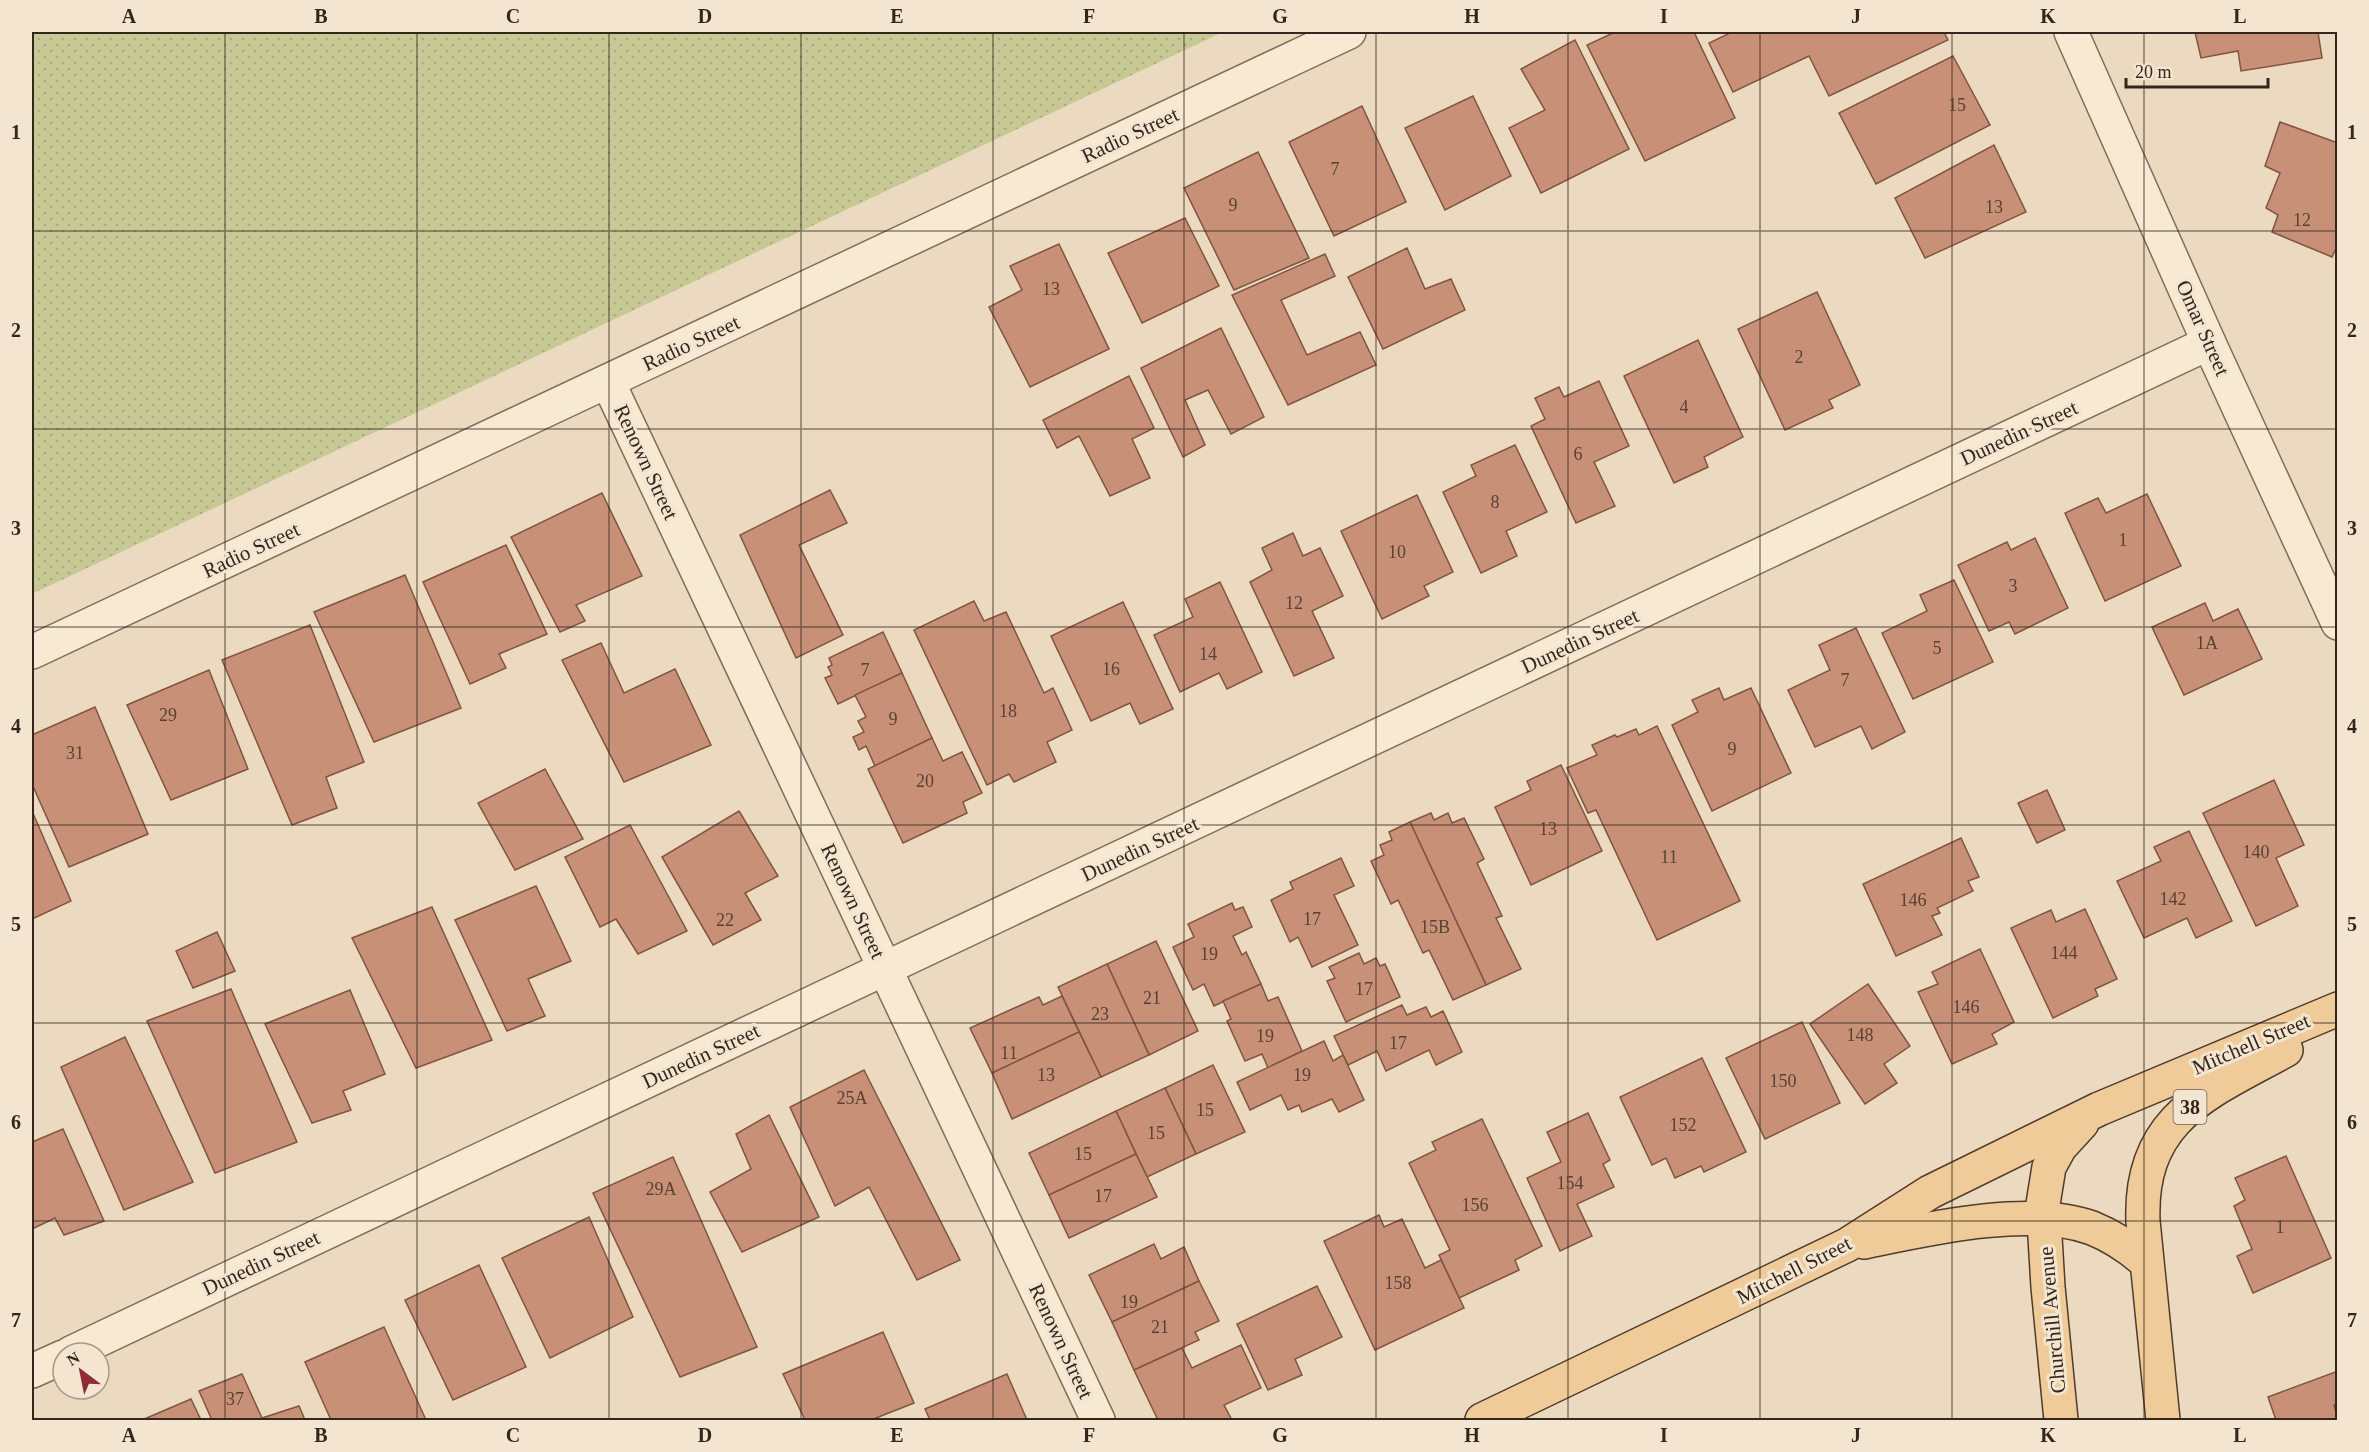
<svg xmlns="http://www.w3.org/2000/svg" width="2369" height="1452" viewBox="0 0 2369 1452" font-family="'Times New Roman',serif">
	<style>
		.grass { fill: url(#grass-dots) }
		.building { fill: #c89177; stroke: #815440; stroke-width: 1.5 }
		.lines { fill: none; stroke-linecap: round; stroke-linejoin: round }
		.minor-casing { stroke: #836c59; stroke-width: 36 }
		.primary-casing { stroke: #513b2d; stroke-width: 36 }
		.minor { stroke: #f7e9d2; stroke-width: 33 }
		.primary { stroke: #eecb99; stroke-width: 33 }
		.grid { fill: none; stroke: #34261d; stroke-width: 1.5; stroke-opacity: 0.55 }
		.labels { text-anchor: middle; stroke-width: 6; stroke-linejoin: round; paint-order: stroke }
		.number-label { font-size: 18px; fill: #594134 }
		.shield { fill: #f3e5cf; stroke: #6d5f52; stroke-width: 1.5 }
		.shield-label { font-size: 20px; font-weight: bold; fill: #34261d }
		.street-label { font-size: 21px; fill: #34261d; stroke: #f3e5cf }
		.neatline { fill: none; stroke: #34261d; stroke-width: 2 }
		.grid-label { font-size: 20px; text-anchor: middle; font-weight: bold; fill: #34261d }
	</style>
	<defs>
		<pattern id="grass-dots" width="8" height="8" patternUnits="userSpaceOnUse" patternTransform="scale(1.5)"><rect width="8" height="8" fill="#c7c995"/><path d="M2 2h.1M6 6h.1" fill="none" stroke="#acac80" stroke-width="1.8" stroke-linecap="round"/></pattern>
	</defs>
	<rect width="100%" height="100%" fill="#ebdac0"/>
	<polygon class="grass" points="32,32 1223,32 32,594"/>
	<g class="building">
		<polygon points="1615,32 1694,32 1735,118 1645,161 1587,45"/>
		<polygon points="1732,32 1944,32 1948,40 1829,96 1809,56 1733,92 1709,43"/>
		<polygon points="2195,32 2318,32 2322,58 2241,71 2238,51 2201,58"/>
		<polygon points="1575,40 1629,149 1541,193 1509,128 1545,110 1521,69"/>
		<polygon points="1953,56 1990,125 1876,184 1839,113"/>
		<polygon points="1473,96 1511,176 1445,210 1405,128"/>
		<polygon points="1362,106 1406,202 1334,236 1289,142"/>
		<polygon points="2280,122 2338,143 2338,244 2332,257 2272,232 2278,215 2266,208 2280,173 2265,166"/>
		<polygon points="1994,145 2026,212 1925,258 1895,198"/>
		<polygon points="1258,152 1309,258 1234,290 1184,188"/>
		<polygon points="1185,218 1219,286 1142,323 1108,253"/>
		<polygon points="1059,244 1109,349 1030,387 989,307 1022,290 1010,266"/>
		<polygon points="1407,248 1425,289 1451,279 1465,310 1383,349 1348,277"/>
		<polygon points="1325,254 1335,276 1281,300 1307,355 1360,332 1376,365 1288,405 1232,295"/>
		<polygon points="1817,292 1860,385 1829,400 1833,408 1785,430 1738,329"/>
		<polygon points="1221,328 1264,417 1231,434 1208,390 1185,400 1205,445 1183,457 1141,368"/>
		<polygon points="1698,340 1743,437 1704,457 1708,467 1674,483 1624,376"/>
		<polygon points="1129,376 1154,428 1132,439 1150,478 1110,496 1079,436 1057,448 1043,420"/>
		<polygon points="1599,381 1629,446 1594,462 1615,506 1576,523 1531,426 1545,419 1535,398 1559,387 1564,397"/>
		<polygon points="1515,445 1547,512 1506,531 1517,556 1481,573 1443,492 1476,476 1471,465"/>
		<polygon points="830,490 847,523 799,545 843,635 796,658 740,535"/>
		<polygon points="602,493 642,576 576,605 585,621 560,632 511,537"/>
		<polygon points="2147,494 2181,566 2105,601 2065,513 2098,498 2106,513"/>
		<polygon points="1417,495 1453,572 1424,586 1429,596 1382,619 1341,531"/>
		<polygon points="1293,533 1303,556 1320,548 1343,596 1312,611 1334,658 1294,676 1250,582 1272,570 1262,548"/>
		<polygon points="2035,538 2068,608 2015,634 2009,622 1989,631 1958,565 2007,542 2011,550"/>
		<polygon points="506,545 547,634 499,654 506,668 470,684 423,582"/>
		<polygon points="405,575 461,708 374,742 314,612"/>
		<polygon points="1954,580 1993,662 1913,699 1882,633 1927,611 1920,595"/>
		<polygon points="1220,582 1262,672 1227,689 1219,673 1180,692 1154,635 1193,617 1185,599"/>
		<polygon points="974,601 984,621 1006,612 1044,693 1053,688 1072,730 1047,742 1056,762 1014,782 1009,774 987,785 914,630"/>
		<polygon points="1123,602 1173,709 1140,724 1130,703 1091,721 1051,636"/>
		<polygon points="2205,603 2213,621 2238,609 2262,659 2184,695 2152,627"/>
		<polygon points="310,625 364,762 326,777 337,808 292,825 222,660"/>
		<polygon points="1856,628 1905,732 1872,749 1861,726 1815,747 1788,690 1830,670 1819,645"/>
		<polygon points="883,632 902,673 838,704 825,678 832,675 828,667 832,665 829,658"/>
		<polygon points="601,643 624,693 675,669 711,745 624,782 562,660"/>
		<polygon points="209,670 248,769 171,800 127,705"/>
		<polygon points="902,673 932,738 875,766 866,746 859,750 853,737 864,732 858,721 866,717 855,695"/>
		<polygon points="1719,688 1724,700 1751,688 1791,773 1712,811 1672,725 1698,712 1692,700"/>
		<polygon points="95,707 148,834 69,867 32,784 32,735"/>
		<polygon points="1657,726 1740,901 1657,940 1596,810 1588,813 1567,768 1597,755 1592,745 1615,735 1617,737 1636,729 1639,735"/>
		<polygon points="932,738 943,761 962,752 982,793 963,802 967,813 903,843 868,769"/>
		<polygon points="1561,765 1602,851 1531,885 1495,807 1531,790 1527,781"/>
		<polygon points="545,769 583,839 515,870 478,803"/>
		<polygon points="2274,780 2304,845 2276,858 2298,906 2256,926 2203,813"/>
		<polygon points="2047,790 2065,830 2037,843 2018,803"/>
		<polygon points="32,811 71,901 32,919"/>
		<polygon points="739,811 778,876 745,893 761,920 713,945 662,857"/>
		<polygon points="1431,813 1434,820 1448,813 1452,823 1464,818 1484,859 1477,863 1502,916 1496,918 1521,969 1486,985 1410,822"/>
		<polygon points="1410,822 1486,985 1453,1000 1429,950 1423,953 1398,900 1391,904 1371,861 1384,855 1380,845 1392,840 1389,832"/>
		<polygon points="630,825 687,931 638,954 616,919 600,927 565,857"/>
		<polygon points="2189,831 2232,921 2196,938 2187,918 2144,938 2117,881 2161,861 2154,847"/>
		<polygon points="1961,838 1979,877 1968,881 1973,891 1937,908 1940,913 1932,916 1942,935 1896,956 1863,884"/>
		<polygon points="1341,858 1354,886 1334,895 1358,945 1312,967 1298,937 1290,942 1271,900 1293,889 1290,882"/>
		<polygon points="536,886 571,961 528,979 545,1016 507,1031 455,920"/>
		<polygon points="1232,903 1235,910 1243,907 1252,927 1233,936 1242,955 1246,952 1261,984 1214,1006 1204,984 1193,990 1173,947 1194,937 1188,924"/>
		<polygon points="432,907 492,1040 416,1068 352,938"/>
		<polygon points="2085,909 2117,979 2095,989 2098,996 2053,1018 2011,928 2051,910 2056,922"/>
		<polygon points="217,932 235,971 193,988 176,951"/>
		<polygon points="1156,941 1198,1031 1149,1055 1107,964"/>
		<polygon points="1980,949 2014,1022 1992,1034 1997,1044 1952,1064 1918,992 1938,984 1932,972"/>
		<polygon points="1359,953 1364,964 1376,958 1380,966 1385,964 1400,997 1346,1022 1327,981 1335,978 1329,967"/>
		<polygon points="1107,964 1149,1055 1101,1077 1058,987"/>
		<polygon points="1261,984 1268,1001 1278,997 1302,1051 1268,1068 1262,1054 1245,1061 1227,1021 1231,1019 1223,1001"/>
		<polygon points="1868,984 1910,1046 1884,1064 1897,1083 1865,1104 1810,1024"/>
		<polygon points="231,989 297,1142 215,1173 147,1021"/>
		<polygon points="350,990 385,1074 343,1091 351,1110 312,1123 265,1024"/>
		<polygon points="1062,996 1079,1032 992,1073 970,1028 1039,997 1043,1005"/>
		<polygon points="1402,1005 1407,1015 1426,1007 1431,1017 1443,1011 1462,1052 1436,1065 1429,1050 1386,1071 1377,1051 1348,1065 1334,1036"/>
		<polygon points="1802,1022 1840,1103 1765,1139 1726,1058"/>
		<polygon points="1079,1032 1101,1077 1012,1119 992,1073"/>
		<polygon points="125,1037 193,1182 124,1210 61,1067"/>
		<polygon points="1324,1041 1333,1061 1343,1055 1364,1100 1339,1112 1332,1099 1302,1112 1299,1105 1288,1110 1281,1095 1250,1110 1237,1082"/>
		<polygon points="1702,1058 1746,1152 1704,1172 1701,1166 1675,1178 1666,1158 1652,1165 1620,1097"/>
		<polygon points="1213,1065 1245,1132 1196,1154 1165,1088"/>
		<polygon points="864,1070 960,1260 917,1280 869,1187 835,1206 790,1107"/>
		<polygon points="1165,1088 1196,1154 1147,1177 1116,1111"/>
		<polygon points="1116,1111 1136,1154 1049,1195 1029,1153"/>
		<polygon points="1588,1113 1610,1160 1603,1164 1614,1187 1577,1204 1592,1236 1560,1251 1527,1178 1561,1162 1547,1132"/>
		<polygon points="769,1115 819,1217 742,1252 710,1192 751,1169 736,1134"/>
		<polygon points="1482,1119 1542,1246 1515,1260 1519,1270 1459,1298 1439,1255 1450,1250 1409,1163 1436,1150 1432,1142"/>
		<polygon points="63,1129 104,1221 64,1235 55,1218 32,1229 32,1142"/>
		<polygon points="1136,1154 1157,1197 1069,1238 1049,1195"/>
		<polygon points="2286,1156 2331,1258 2253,1293 2237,1256 2252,1249 2234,1206 2245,1200 2235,1178"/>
		<polygon points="673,1157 757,1347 680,1377 593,1193"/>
		<polygon points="1379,1215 1384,1227 1402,1219 1425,1268 1441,1260 1464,1308 1375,1350 1324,1241"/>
		<polygon points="589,1217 633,1317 550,1358 502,1258"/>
		<polygon points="1154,1244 1161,1259 1184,1247 1199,1281 1112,1322 1089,1275"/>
		<polygon points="479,1265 526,1367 453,1400 405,1300"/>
		<polygon points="1199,1281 1219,1321 1195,1332 1199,1340 1134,1370 1112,1322"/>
		<polygon points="1317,1286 1342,1337 1295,1359 1302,1375 1268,1390 1237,1324"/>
		<polygon points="384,1327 426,1420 331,1420 305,1362"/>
		<polygon points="883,1332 914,1403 871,1420 805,1420 783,1374"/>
		<polygon points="1241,1345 1261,1388 1224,1405 1232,1420 1158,1420 1134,1370 1182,1348 1192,1368"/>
		<polygon points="2338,1371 2338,1404 2334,1405 2338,1420 2276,1420 2268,1397"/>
		<polygon points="242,1374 262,1418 299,1406 305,1420 212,1420 199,1391"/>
		<polygon points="1007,1374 1027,1420 930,1420 925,1409"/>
		<polygon points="191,1399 201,1420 142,1420"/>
	</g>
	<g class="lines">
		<defs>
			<g id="minor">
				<polyline points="2071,32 2209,343 2338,623"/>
				<polyline points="608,382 1098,1420"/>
				<polyline points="32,652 1349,32"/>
				<polyline points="71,1353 2209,343"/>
				<polyline points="32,1371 63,1357"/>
			</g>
			<g id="primary">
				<path d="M1864,1242c63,-13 166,-37 228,-14 20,8 38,20 54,34"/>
				<polyline points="1482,1420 1847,1245 1930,1192 2099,1109 2338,1009"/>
				<polyline points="2061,1420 2048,1287 2043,1204 2049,1167 2060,1147 2082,1123"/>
				<path d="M2163,1420l-20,-199c-4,-104 65,-128 143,-171"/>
			</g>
		</defs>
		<use href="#minor" class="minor-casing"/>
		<use href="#primary" class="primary-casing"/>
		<use href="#minor" class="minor"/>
		<use href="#primary" class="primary"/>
	</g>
	<path class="grid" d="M225,32v1388M417,32v1388M609,32v1388M801,32v1388M993,32v1388M1184,32v1388M1376,32v1388M1568,32v1388M1760,32v1388M1952,32v1388M2144,32v1388M32,231h2306M32,429h2306M32,627h2306M32,825h2306M32,1023h2306M32,1221h2306"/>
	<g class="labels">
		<g class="number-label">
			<text x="1957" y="111">15</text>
			<text x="1335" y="175">7</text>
			<text x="1233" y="211">9</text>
			<text x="1994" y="213">13</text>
			<text x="2302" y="226">12</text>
			<text x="1051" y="295">13</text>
			<text x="1799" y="363">2</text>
			<text x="1684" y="413">4</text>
			<text x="1578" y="460">6</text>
			<text x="1495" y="508">8</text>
			<text x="2123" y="546">1</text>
			<text x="1397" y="558">10</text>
			<text x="2013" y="592">3</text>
			<text x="1294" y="609">12</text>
			<text x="2207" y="649">1A</text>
			<text x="1937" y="654">5</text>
			<text x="1208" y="660">14</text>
			<text x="1111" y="675">16</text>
			<text x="865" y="676">7</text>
			<text x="1845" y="686">7</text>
			<text x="1008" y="717">18</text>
			<text x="168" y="721">29</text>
			<text x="893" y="725">9</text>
			<text x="1732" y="755">9</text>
			<text x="75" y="759">31</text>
			<text x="925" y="787">20</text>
			<text x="1548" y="835">13</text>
			<text x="2256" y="858">140</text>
			<text x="1669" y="863">11</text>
			<text x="2173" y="905">142</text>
			<text x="1913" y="906">146</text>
			<text x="1312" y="925">17</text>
			<text x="725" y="926">22</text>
			<text x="1435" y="933">15B</text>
			<text x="2064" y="959">144</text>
			<text x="1209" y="960">19</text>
			<text x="1364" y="995">17</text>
			<text x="1152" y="1004">21</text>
			<text x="1966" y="1013">146</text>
			<text x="1100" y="1020">23</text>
			<text x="1860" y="1041">148</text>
			<text x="1265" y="1042">19</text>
			<text x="1398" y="1049">17</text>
			<text x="1009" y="1059">11</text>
			<text x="1046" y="1081">13</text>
			<text x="1302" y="1081">19</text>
			<text x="1783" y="1087">150</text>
			<text x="852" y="1104">25A</text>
			<text x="1205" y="1116">15</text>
			<text x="1683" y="1131">152</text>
			<text x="1156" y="1139">15</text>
			<text x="1083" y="1160">15</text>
			<text x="1570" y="1189">154</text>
			<text x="661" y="1195">29A</text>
			<text x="1103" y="1202">17</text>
			<text x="1475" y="1211">156</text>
			<text x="2280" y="1233">1</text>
			<text x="1398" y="1289">158</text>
			<text x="1129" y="1308">19</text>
			<text x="1160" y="1333">21</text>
			<text x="235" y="1405">37</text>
		</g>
		<rect class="shield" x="2173.5" y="1090" width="33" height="34" rx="4.5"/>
		<g class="shield-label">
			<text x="2190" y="1114">38</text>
		</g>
		<g class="street-label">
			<text transform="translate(1130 135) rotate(-25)" y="7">Radio Street</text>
			<text transform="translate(2203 328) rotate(66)" y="7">Omar Street</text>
			<text transform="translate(691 343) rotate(-25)" y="7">Radio Street</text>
			<text transform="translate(2019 433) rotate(-25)" y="7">Dunedin Street</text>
			<text transform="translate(646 462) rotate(65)" y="7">Renown Street</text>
			<text transform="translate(251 550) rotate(-25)" y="7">Radio Street</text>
			<text transform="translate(1580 641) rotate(-25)" y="7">Dunedin Street</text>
			<text transform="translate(1140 849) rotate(-25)" y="7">Dunedin Street</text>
			<text transform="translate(853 901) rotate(65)" y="7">Renown Street</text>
			<text transform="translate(2251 1044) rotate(-23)" y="7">Mitchell Street</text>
			<text transform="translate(701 1056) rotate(-25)" y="7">Dunedin Street</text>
			<text transform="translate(261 1263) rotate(-25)" y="7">Dunedin Street</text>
			<text transform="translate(1794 1270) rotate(-27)" y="7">Mitchell Street</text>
			<text transform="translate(2052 1320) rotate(-95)" y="7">Churchill Avenue</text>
			<text transform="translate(1061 1341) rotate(65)" y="7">Renown Street</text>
		</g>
	</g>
	<rect width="2369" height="1452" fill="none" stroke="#f3e5cf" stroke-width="66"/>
	<g transform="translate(81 1371) rotate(328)"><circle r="28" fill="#f3e5cf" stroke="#a79988" stroke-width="1.5"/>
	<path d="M0-4.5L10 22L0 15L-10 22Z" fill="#8f2c36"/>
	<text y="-9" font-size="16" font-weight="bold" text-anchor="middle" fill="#34261d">N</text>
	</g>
	<path d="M2126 78v9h142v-9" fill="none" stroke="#34261d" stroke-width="3"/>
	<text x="2135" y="78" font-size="18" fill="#34261d" stroke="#f3e5cf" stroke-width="4.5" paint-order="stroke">20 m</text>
	<rect x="33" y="33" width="2303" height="1386" class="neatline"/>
	<g class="grid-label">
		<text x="129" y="23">A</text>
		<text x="321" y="23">B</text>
		<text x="513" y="23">C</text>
		<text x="705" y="23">D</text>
		<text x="897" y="23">E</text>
		<text x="1089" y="23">F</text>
		<text x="1280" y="23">G</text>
		<text x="1472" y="23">H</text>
		<text x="1664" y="23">I</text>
		<text x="1856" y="23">J</text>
		<text x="2048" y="23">K</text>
		<text x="2240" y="23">L</text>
		<text x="16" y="139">1</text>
		<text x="2352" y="139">1</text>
		<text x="16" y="337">2</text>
		<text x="2352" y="337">2</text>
		<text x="16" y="535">3</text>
		<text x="2352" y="535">3</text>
		<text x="16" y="733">4</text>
		<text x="2352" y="733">4</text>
		<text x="16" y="931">5</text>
		<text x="2352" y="931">5</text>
		<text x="16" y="1129">6</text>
		<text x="2352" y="1129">6</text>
		<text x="16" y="1327">7</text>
		<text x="2352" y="1327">7</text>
		<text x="129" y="1442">A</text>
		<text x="321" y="1442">B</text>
		<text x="513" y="1442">C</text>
		<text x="705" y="1442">D</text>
		<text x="897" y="1442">E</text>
		<text x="1089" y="1442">F</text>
		<text x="1280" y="1442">G</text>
		<text x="1472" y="1442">H</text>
		<text x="1664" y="1442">I</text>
		<text x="1856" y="1442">J</text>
		<text x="2048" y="1442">K</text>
		<text x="2240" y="1442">L</text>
	</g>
</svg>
